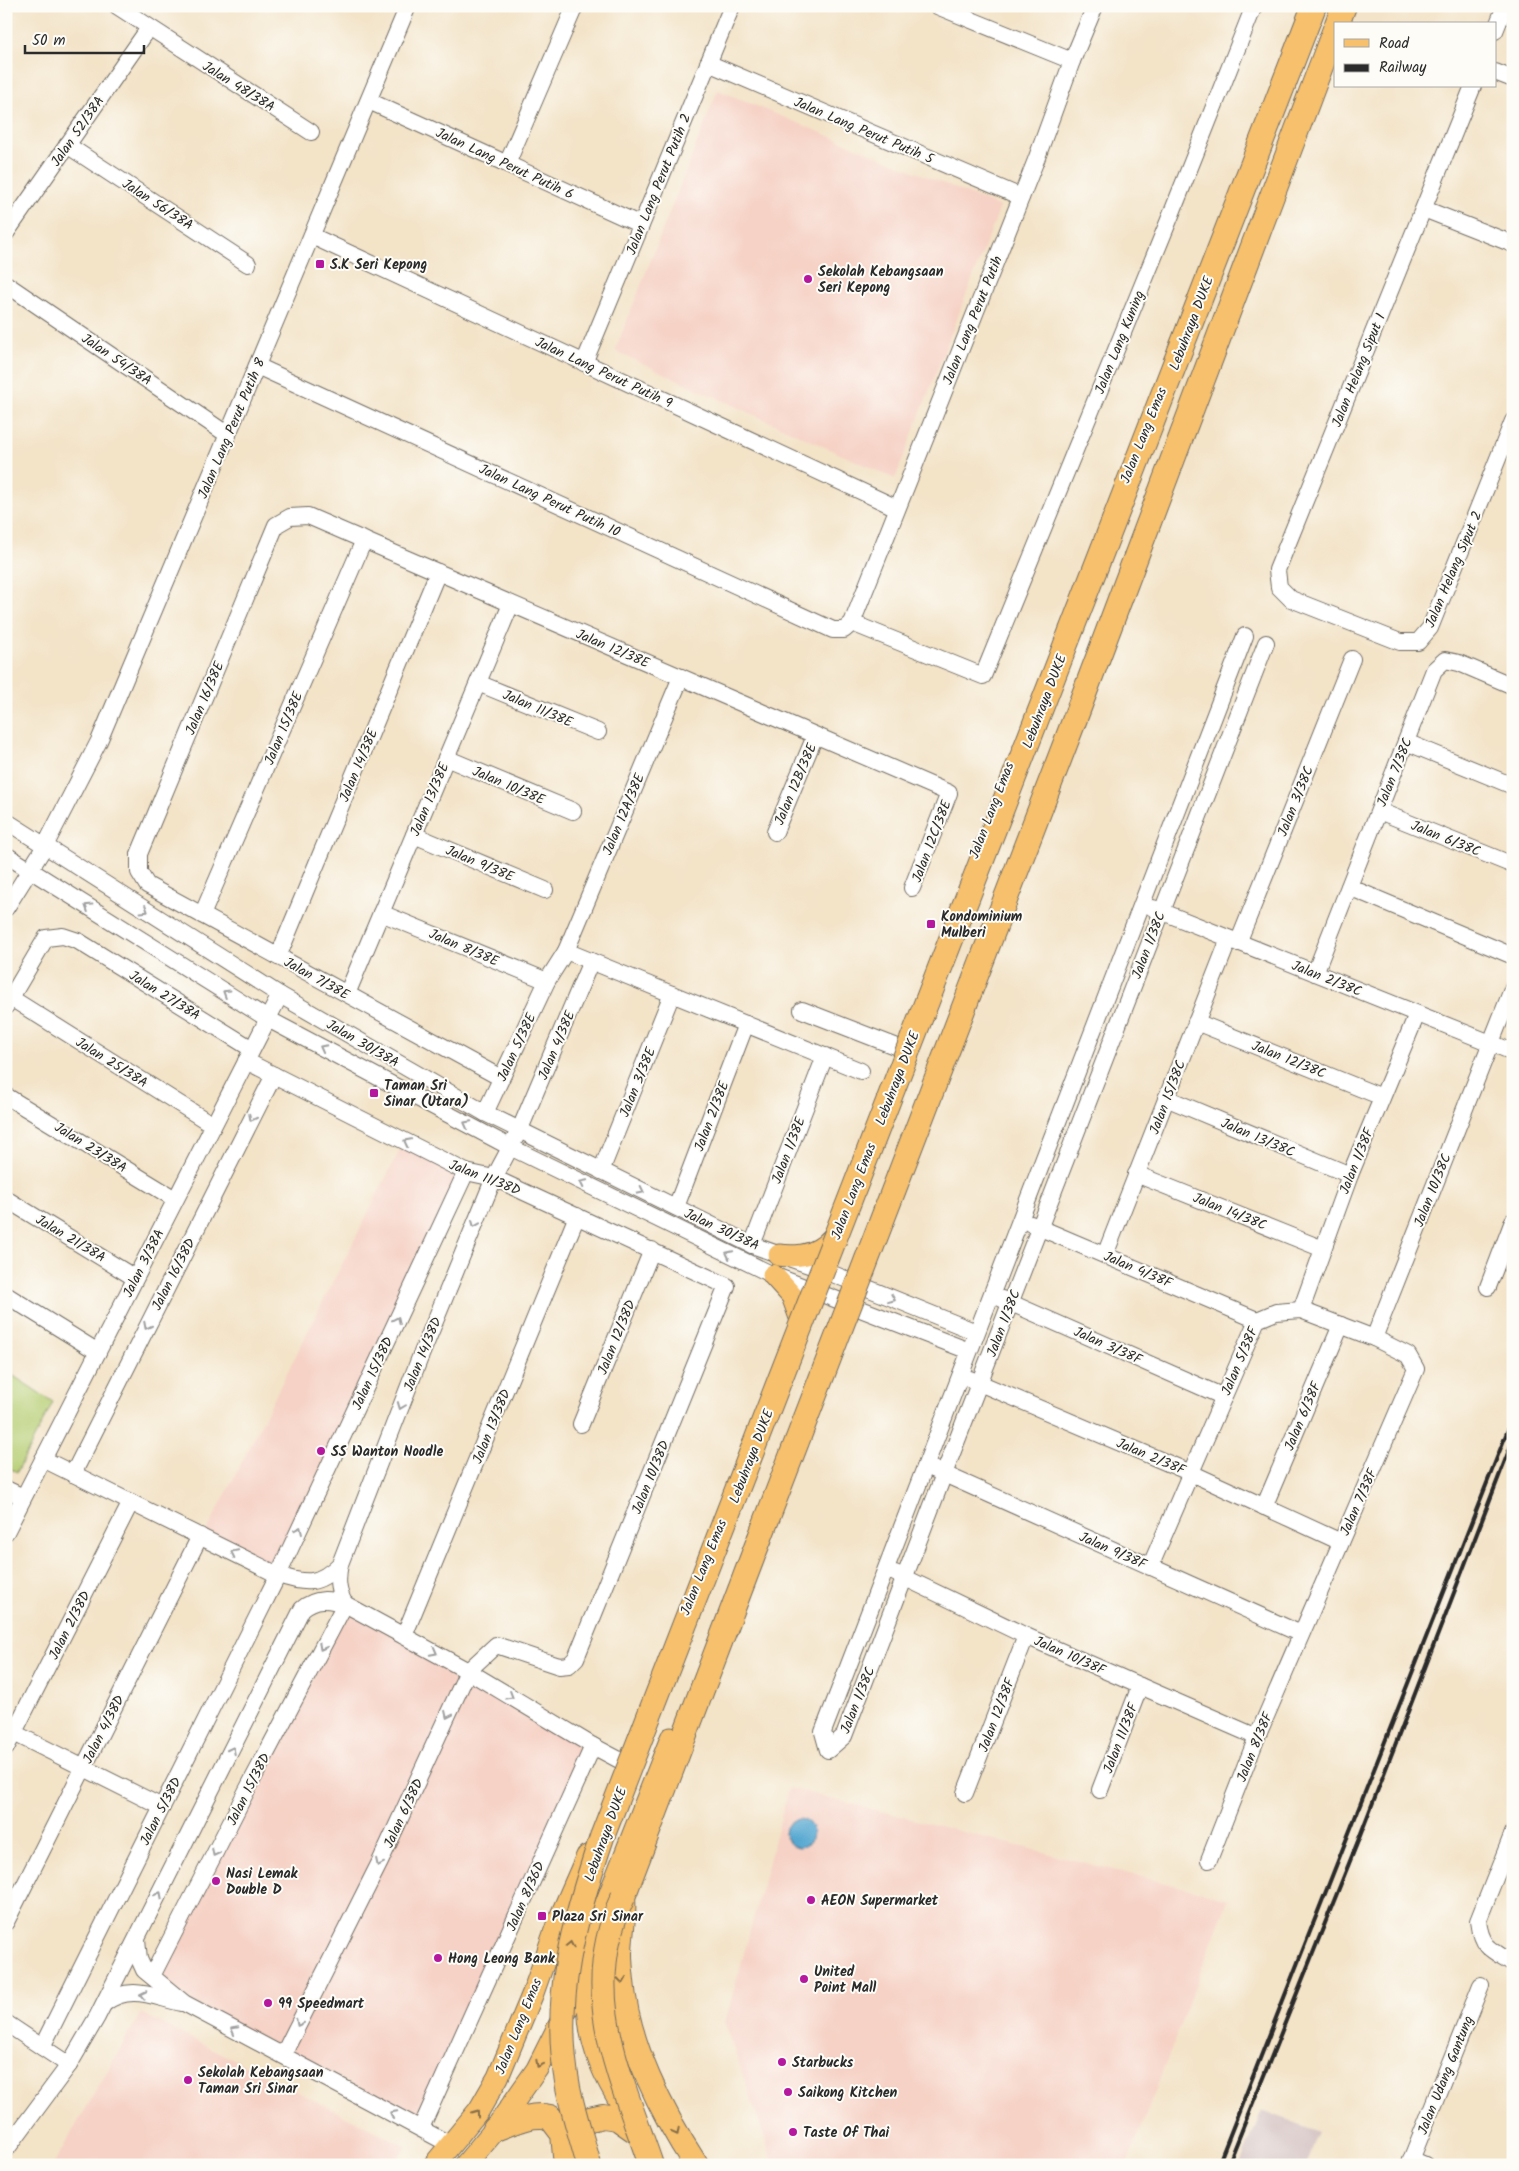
<svg xmlns="http://www.w3.org/2000/svg" width="1519" height="2171" viewBox="0 0 1519 2171" font-family="Kalam,sans-serif">
	<style>
		.built { fill: #f6d1c5 }
		.industrial { fill: #d1bfbf }
		.green { fill: #b6ce73; stroke: #707c4f }
		.water { fill: #56a8d1; stroke: #406a7e }
		.lines { fill: none; stroke-linecap: round; stroke-linejoin: round }
		.minor-casing { stroke: #716b62; stroke-width: 18 }
		.major-casing { stroke: #716b62; stroke-width: 23 }
		.highway-casing { stroke: #716b62; stroke-width: 26 }
		.minor { stroke: #fff; stroke-width: 16 }
		.major { stroke: #f7c06c; stroke-width: 21 }
		.highway { stroke: #f7c06c; stroke-width: 24 }
		.rail { stroke: #2b2b2b; stroke-width: 4 }
		.highway-bridge-casing { stroke: #716b62; stroke-width: 26; stroke-linecap: butt }
		.highway-bridge { stroke: #f7c06c; stroke-width: 24 }
		.oneway { stroke: #a0a0a0 }
		.oneway2 { stroke: #876e48 }
		.poi-dot { fill: #b5179e; stroke: #fdfcf7; stroke-width: 2 }
		.labels { text-anchor: middle; stroke-width: 4; stroke-linejoin: round; paint-order: stroke }
		.street-label { font-size: 14px; fill: #2b2b2b; stroke: #fdfcf7 }
		.poi-label { font-size: 14px; font-weight: bold; fill: #2b2b2b; stroke: #fdfcf7; text-anchor: start }
	</style>
	<rect width="100%" height="100%" fill="#fdfcf7"/>
	<filter id="ink" filterUnits="userSpaceOnUse"><feTurbulence type="fractalNoise" baseFrequency=".02" numOctaves="2"/><feDisplacementMap in="SourceGraphic" scale="10" xChannelSelector="R" yChannelSelector="G"/><feConvolveMatrix kernelMatrix="1 2 1 2 8 2 1 2 1" color-interpolation-filters="sRGB"/></filter>
	<filter id="wash" filterUnits="userSpaceOnUse"><feTurbulence type="fractalNoise" baseFrequency=".0096" numOctaves="4" result="noise"/><feDisplacementMap in="SourceGraphic" scale="20" xChannelSelector="R" yChannelSelector="G"/><feGaussianBlur stdDeviation="1.12" result="paint"/><feColorMatrix in="noise" values="0 0 0 0 0 0 0 0 0 0 0 0 0 0 0 0 0 1.4 0 .05"/><feComposite in="paint" operator="in"/></filter>
	<g filter="url(#wash)">
		<rect width="100%" height="100%" fill="#f3e3c7"/>
		<g class="built">
			<polygon points="718,90 1000,207 895,479 615,351"/>
			<polygon points="402,1146 458,1175 276,1566 206,1533"/>
			<polygon points="348,1611 473,1680 586,1749 419,2119 187,1999 160,1975"/>
			<polygon points="789,1788 1228,1899 1127,2165 774,2165 725,2023"/>
			<polygon points="141,2013 407,2147 390,2165 53,2165"/>
		</g>
		<polygon class="industrial" points="1262,2110 1319,2132 1306,2165 1240,2165"/>
		<polygon class="green" points="6,1371 53,1402 17,1472 6,1467"/>
		<circle class="water" cx="799" cy="1833" r="14"/>
	</g>
	<g filter="url(#ink)">
		<g class="lines">
			<defs>
				<g id="minor">
					<polyline points="117,6 311,132"/>
					<polyline points="937,6 1072,61"/>
					<polyline points="1495,31 1505,6"/>
					<polyline points="708,63 1021,197"/>
					<polyline points="1495,72 1513,79"/>
					<polyline points="1473,86 1277,570 1279,587 1291,599 1400,642 1418,642 1430,628 1513,421"/>
					<polyline points="369,101 641,225"/>
					<polyline points="67,145 248,264"/>
					<polyline points="507,164 575,6"/>
					<polyline points="1424,209 1513,244"/>
					<polyline points="6,233 149,28"/>
					<polyline points="312,236 897,508"/>
					<polyline points="6,284 228,435"/>
					<polyline points="584,363 732,6"/>
					<polyline points="257,366 833,630 844,630 852,623 1036,160 1072,61 1095,6"/>
					<polyline points="852,623 983,676 1171,215 1254,6"/>
					<polyline points="1245,636 823,1732 828,1750 844,1736 944,1474 1266,643"/>
					<polyline points="478,683 598,732"/>
					<polyline points="1406,742 1513,786"/>
					<polyline points="446,758 573,811"/>
					<polyline points="1379,811 1513,865"/>
					<polyline points="6,821 280,995 485,1113 752,1245 823,1270 976,1332"/>
					<polyline points="775,832 815,736"/>
					<polyline points="414,835 545,890"/>
					<polyline points="6,855 268,1019 510,1147 773,1275 969,1351"/>
					<polyline points="1349,887 1513,956"/>
					<polyline points="6,908 45,846 99,741 408,6"/>
					<polyline points="1153,908 1513,1052"/>
					<polyline points="381,913 547,981"/>
					<polyline points="202,915 364,540"/>
					<polyline points="1238,943 1352,659"/>
					<polyline points="566,951 861,1071"/>
					<polyline points="278,957 438,572"/>
					<polyline points="1315,973 1434,670 1445,660 1459,663 1513,686"/>
					<polyline points="347,994 511,604"/>
					<polyline points="11,998 213,1125"/>
					<polyline points="6,1006 46,938 63,936 78,941 252,1049"/>
					<polyline points="802,1010 905,1050"/>
					<polyline points="1196,1022 1382,1097"/>
					<polyline points="246,1061 466,1172 494,1178 727,1286 576,1658 569,1665 559,1666 496,1645 468,1671 380,1862 283,2055"/>
					<polyline points="501,1078 147,885 139,872 139,854 276,525 290,517 308,516 949,793 912,888"/>
					<polyline points="6,1096 175,1199"/>
					<polyline points="1166,1098 1350,1175"/>
					<polyline points="485,1113 547,981 566,951 681,677"/>
					<polyline points="601,1171 672,994"/>
					<polyline points="1136,1174 1323,1249"/>
					<polyline points="6,1199 135,1278"/>
					<polyline points="676,1207 746,1024"/>
					<polyline points="1031,1224 1257,1320"/>
					<polyline points="752,1245 825,1056"/>
					<polyline points="1105,1255 1229,939"/>
					<polyline points="1488,1287 1513,1221"/>
					<polyline points="6,1295 98,1352"/>
					<polyline points="1002,1299 1224,1397"/>
					<polyline points="1301,1310 1350,1175 1417,1014"/>
					<polyline points="1374,1338 1513,987"/>
					<polyline points="970,1379 1191,1473 1341,1542"/>
					<polyline points="581,1424 652,1250"/>
					<path d="M43,1459l235,116c27,9 40,11 62,-11"/>
					<polyline points="933,1469 1301,1634"/>
					<polyline points="73,1474 274,1075"/>
					<polyline points="6,1489 23,1497"/>
					<polyline points="1264,1507 1341,1325"/>
					<polyline points="6,1532 280,995"/>
					<polyline points="1150,1567 1257,1320 1276,1312 1301,1310 1374,1338 1408,1355 1416,1369 1257,1737 1209,1860"/>
					<polyline points="895,1573 1026,1636 1257,1737"/>
					<path d="M345,1604c-8,-13 -8,-25 -5,-40l79,-204 75,-182 26,-49 71,-168"/>
					<polyline points="404,1636 577,1216"/>
					<polyline points="6,1729 162,1807"/>
					<polyline points="6,1748 131,1502"/>
					<polyline points="1100,1790 1140,1686"/>
					<polyline points="965,1793 1026,1636"/>
					<path d="M1513,1833l-35,88c3,26 13,29 35,42"/>
					<polyline points="6,1922 200,1536"/>
					<polyline points="137,1939 139,1959 144,1970 184,2003 451,2145"/>
					<polyline points="152,1976 247,1790 345,1604"/>
					<path d="M105,2003c25,-19 48,-6 77,0"/>
					<polyline points="6,2023 69,2065"/>
					<polyline points="42,2047 278,1575 466,1172"/>
					<polyline points="421,2128 593,1746"/>
					<path d="M6,2150l63,-85 28,-48 205,-408c14,-12 27,-10 43,-5l123,67 125,75 32,17"/>
					<polyline points="1411,2159 1425,2165"/>
					<polyline points="1409,2165 1481,1985"/>
				</g>
				<g id="major">
					<path d="M779,1255c25,3 43,-2 58,-23"/>
					<polyline points="773,1275 792,1296 802,1323"/>
					<polyline points="434,2165 479,2110 498,2077 533,1993 558,1922 587,1856"/>
					<polyline points="465,2165 495,2129 537,2069 569,2005 598,1923 671,1738"/>
				</g>
				<g id="highway">
					<polyline points="1337,24 1344,6"/>
					<path d="M598,1923c-11,79 -18,113 27,184"/>
					<path d="M495,2129c19,-7 35,-16 55,-12l13,17 2,22"/>
					<polyline points="566,2159 572,2133 590,2119 603,2116 617,2118 640,2134"/>
					<path d="M696,2165c-34,-52 -69,-121 -74,-184 -1,-9 -2,-18 -2,-27 0,-19 5,-38 3,-57l136,-357"/>
				</g>
			</defs>
			<use href="#minor" class="minor-casing"/>
			<use href="#major" class="major-casing"/>
			<use href="#highway" class="highway-casing"/>
			<use href="#minor" class="minor"/>
			<use href="#major" class="major"/>
			<use href="#highway" class="highway"/>
			<g class="rail">
				<polyline points="1218,2165 1513,1417"/>
				<polyline points="1228,2165 1358,1841 1513,1440"/>
			</g>
			<defs>
				<g id="highway-bridge">
					<polyline points="759,1540 1074,721 1335,29"/>
					<path d="M623,1897c-45,95 -3,177 28,268"/>
					<path d="M589,2165c-7,-26 -16,-52 -21,-78 -17,-87 6,-167 34,-250l712,-1831"/>
				</g>
			</defs>
			<use href="#highway-bridge" class="highway-bridge-casing"/>
			<use href="#highway-bridge" class="highway-bridge"/>
		</g>
		<defs><path id="oneway-chevron" d="M-2-3.5L2.5 0L-2 3.5" fill="none" stroke-width="1.6" stroke-linecap="round" stroke-linejoin="round" transform="scale(1.25)"/></defs>
		<g class="oneway">
			<use href="#oneway-chevron" transform="translate(88 907) rotate(-148)"/>
			<use href="#oneway-chevron" transform="translate(145 910) rotate(32)"/>
			<use href="#oneway-chevron" transform="translate(226 993) rotate(-148)"/>
			<use href="#oneway-chevron" transform="translate(323 1048) rotate(-152)"/>
			<use href="#oneway-chevron" transform="translate(252 1118) rotate(117)"/>
			<use href="#oneway-chevron" transform="translate(467 1124) rotate(-152)"/>
			<use href="#oneway-chevron" transform="translate(407 1142) rotate(-153)"/>
			<use href="#oneway-chevron" transform="translate(583 1183) rotate(-154)"/>
			<use href="#oneway-chevron" transform="translate(641 1191) rotate(26)"/>
			<use href="#oneway-chevron" transform="translate(475 1224) rotate(112)"/>
			<use href="#oneway-chevron" transform="translate(729 1254) rotate(-154)"/>
			<use href="#oneway-chevron" transform="translate(892 1299) rotate(22)"/>
			<use href="#oneway-chevron" transform="translate(397 1320) rotate(-65)"/>
			<use href="#oneway-chevron" transform="translate(147 1326) rotate(117)"/>
			<use href="#oneway-chevron" transform="translate(401 1406) rotate(111)"/>
			<use href="#oneway-chevron" transform="translate(299 1530) rotate(-65)"/>
			<use href="#oneway-chevron" transform="translate(234 1553) rotate(-154)"/>
			<use href="#oneway-chevron" transform="translate(322 1647) rotate(118)"/>
			<use href="#oneway-chevron" transform="translate(434 1652) rotate(28)"/>
			<use href="#oneway-chevron" transform="translate(510 1696) rotate(31)"/>
			<use href="#oneway-chevron" transform="translate(448 1715) rotate(115)"/>
			<use href="#oneway-chevron" transform="translate(232 1750) rotate(-63)"/>
			<use href="#oneway-chevron" transform="translate(215 1853) rotate(117)"/>
			<use href="#oneway-chevron" transform="translate(379 1863) rotate(116)"/>
			<use href="#oneway-chevron" transform="translate(159 1895) rotate(-63)"/>
			<use href="#oneway-chevron" transform="translate(143 1995) rotate(-168)"/>
			<use href="#oneway-chevron" transform="translate(299 2023) rotate(117)"/>
			<use href="#oneway-chevron" transform="translate(234 2030) rotate(-152)"/>
			<use href="#oneway-chevron" transform="translate(393 2114) rotate(-152)"/>
		</g>
		<g class="oneway2">
			<use href="#oneway-chevron" transform="translate(570 1945) rotate(-79)"/>
			<use href="#oneway-chevron" transform="translate(622 1980) rotate(84)"/>
			<use href="#oneway-chevron" transform="translate(539 2064) rotate(118)"/>
			<use href="#oneway-chevron" transform="translate(476 2113) rotate(-54)"/>
			<use href="#oneway-chevron" transform="translate(676 2132) rotate(62)"/>
		</g>
	</g>
	<g class="poi-dot">
		<rect x="315" y="259" width="10" height="10" rx="2.5"/>
		<circle cx="808" cy="279" r="5"/>
		<rect x="926" y="919" width="10" height="10" rx="2.5"/>
		<rect x="369" y="1088" width="10" height="10" rx="2.5"/>
		<circle cx="321" cy="1451" r="5"/>
		<circle cx="216" cy="1881" r="5"/>
		<circle cx="811" cy="1900" r="5"/>
		<rect x="537" y="1911" width="10" height="10" rx="2.5"/>
		<circle cx="438" cy="1958" r="5"/>
		<circle cx="804" cy="1979" r="5"/>
		<circle cx="268" cy="2003" r="5"/>
		<circle cx="782" cy="2062" r="5"/>
		<circle cx="188" cy="2080" r="5"/>
		<circle cx="788" cy="2092" r="5"/>
		<circle cx="793" cy="2132" r="5"/>
	</g>
	<g class="labels">
		<g class="street-label">
			<text transform="translate(239 86) rotate(32)" y="5">Jalan 48/38A</text>
			<text transform="translate(864 130) rotate(23)" y="5">Jalan Lang Perut Putih 5</text>
			<text transform="translate(77 131) rotate(-55)" y="5">Jalan 52/38A</text>
			<text transform="translate(505 163) rotate(25)" y="5">Jalan Lang Perut Putih 6</text>
			<text transform="translate(658 184) rotate(-68)" y="5">Jalan Lang Perut Putih 2</text>
			<text transform="translate(158 204) rotate(33)" y="5">Jalan 56/38A</text>
			<text transform="translate(972 320) rotate(-68)" y="5">Jalan Lang Perut Putih</text>
			<text transform="translate(1191 323) rotate(-69)" y="5">Lebuhraya DUKE</text>
			<text transform="translate(1119 342) rotate(-68)" y="5">Jalan Lang Kuning</text>
			<text transform="translate(117 359) rotate(34)" y="5">Jalan 54/38A</text>
			<text transform="translate(1358 370) rotate(-68)" y="5">Jalan Helang Siput 1</text>
			<text transform="translate(604 372) rotate(25)" y="5">Jalan Lang Perut Putih 9</text>
			<text transform="translate(231 428) rotate(-67)" y="5">Jalan Lang Perut Putih 8</text>
			<text transform="translate(1143 435) rotate(-68)" y="5">Jalan Lang Emas</text>
			<text transform="translate(550 500) rotate(25)" y="5">Jalan Lang Perut Putih 10</text>
			<text transform="translate(1453 569) rotate(-67)" y="5">Jalan Helang Siput 2</text>
			<text transform="translate(613 648) rotate(23)" y="5">Jalan 12/38E</text>
			<text transform="translate(204 698) rotate(-67)" y="5">Jalan 16/38E</text>
			<text transform="translate(1044 701) rotate(-69)" y="5">Lebuhraya DUKE</text>
			<text transform="translate(538 708) rotate(23)" y="5">Jalan 11/38E</text>
			<text transform="translate(283 728) rotate(-67)" y="5">Jalan 15/38E</text>
			<text transform="translate(358 765) rotate(-67)" y="5">Jalan 14/38E</text>
			<text transform="translate(1394 772) rotate(-68)" y="5">Jalan 7/38C</text>
			<text transform="translate(795 784) rotate(-67)" y="5">Jalan 12B/38E</text>
			<text transform="translate(509 785) rotate(23)" y="5">Jalan 10/38E</text>
			<text transform="translate(429 799) rotate(-67)" y="5">Jalan 13/38E</text>
			<text transform="translate(1295 801) rotate(-68)" y="5">Jalan 3/38C</text>
			<text transform="translate(991 810) rotate(-69)" y="5">Jalan Lang Emas</text>
			<text transform="translate(623 814) rotate(-67)" y="5">Jalan 12A/38E</text>
			<text transform="translate(1446 838) rotate(22)" y="5">Jalan 6/38C</text>
			<text transform="translate(931 841) rotate(-69)" y="5">Jalan 12C/38E</text>
			<text transform="translate(480 863) rotate(23)" y="5">Jalan 9/38E</text>
			<text transform="translate(1148 945) rotate(-69)" y="5">Jalan 1/38C</text>
			<text transform="translate(464 947) rotate(23)" y="5">Jalan 8/38E</text>
			<text transform="translate(317 978) rotate(29)" y="5">Jalan 7/38E</text>
			<text transform="translate(1327 978) rotate(22)" y="5">Jalan 2/38C</text>
			<text transform="translate(165 995) rotate(32)" y="5">Jalan 27/38A</text>
			<text transform="translate(363 1043) rotate(30)" y="5">Jalan 30/38A</text>
			<text transform="translate(556 1045) rotate(-67)" y="5">Jalan 4/38E</text>
			<text transform="translate(516 1047) rotate(-65)" y="5">Jalan 5/38E</text>
			<text transform="translate(1289 1059) rotate(22)" y="5">Jalan 12/38C</text>
			<text transform="translate(112 1062) rotate(32)" y="5">Jalan 25/38A</text>
			<text transform="translate(897 1078) rotate(-69)" y="5">Lebuhraya DUKE</text>
			<text transform="translate(637 1082) rotate(-68)" y="5">Jalan 3/38E</text>
			<text transform="translate(1167 1097) rotate(-69)" y="5">Jalan 15/38C</text>
			<text transform="translate(711 1116) rotate(-69)" y="5">Jalan 2/38E</text>
			<text transform="translate(1258 1137) rotate(23)" y="5">Jalan 13/38C</text>
			<text transform="translate(91 1147) rotate(32)" y="5">Jalan 23/38A</text>
			<text transform="translate(788 1150) rotate(-69)" y="5">Jalan 1/38E</text>
			<text transform="translate(1356 1161) rotate(-68)" y="5">Jalan 1/38F</text>
			<text transform="translate(485 1177) rotate(21)" y="5">Jalan 11/38D</text>
			<text transform="translate(1432 1190) rotate(-68)" y="5">Jalan 10/38C</text>
			<text transform="translate(853 1191) rotate(-69)" y="5">Jalan Lang Emas</text>
			<text transform="translate(1230 1211) rotate(22)" y="5">Jalan 14/38C</text>
			<text transform="translate(722 1229) rotate(25)" y="5">Jalan 30/38A</text>
			<text transform="translate(71 1238) rotate(31)" y="5">Jalan 21/38A</text>
			<text transform="translate(143 1263) rotate(-63)" y="5">Jalan 3/38A</text>
			<text transform="translate(1138 1269) rotate(23)" y="5">Jalan 4/38F</text>
			<text transform="translate(173 1274) rotate(-63)" y="5">Jalan 16/38D</text>
			<text transform="translate(1003 1323) rotate(-69)" y="5">Jalan 1/38C</text>
			<text transform="translate(616 1337) rotate(-68)" y="5">Jalan 12/38D</text>
			<text transform="translate(1108 1345) rotate(24)" y="5">Jalan 3/38F</text>
			<text transform="translate(422 1354) rotate(-68)" y="5">Jalan 14/38D</text>
			<text transform="translate(1239 1361) rotate(-67)" y="5">Jalan 5/38F</text>
			<text transform="translate(372 1373) rotate(-65)" y="5">Jalan 15/38D</text>
			<text transform="translate(1302 1416) rotate(-67)" y="5">Jalan 6/38F</text>
			<text transform="translate(491 1426) rotate(-68)" y="5">Jalan 13/38D</text>
			<text transform="translate(751 1456) rotate(-69)" y="5">Lebuhraya DUKE</text>
			<text transform="translate(1151 1456) rotate(23)" y="5">Jalan 2/38F</text>
			<text transform="translate(650 1477) rotate(-68)" y="5">Jalan 10/38D</text>
			<text transform="translate(1358 1502) rotate(-66)" y="5">Jalan 7/38F</text>
			<text transform="translate(1113 1550) rotate(24)" y="5">Jalan 9/38F</text>
			<text transform="translate(703 1567) rotate(-68)" y="5">Jalan Lang Emas</text>
			<text transform="translate(69 1625) rotate(-63)" y="5">Jalan 2/38D</text>
			<text transform="translate(1070 1655) rotate(24)" y="5">Jalan 10/38F</text>
			<text transform="translate(857 1700) rotate(-68)" y="5">Jalan 1/38C</text>
			<text transform="translate(996 1715) rotate(-69)" y="5">Jalan 12/38F</text>
			<text transform="translate(103 1729) rotate(-63)" y="5">Jalan 4/38D</text>
			<text transform="translate(1120 1738) rotate(-69)" y="5">Jalan 11/38F</text>
			<text transform="translate(1254 1747) rotate(-68)" y="5">Jalan 8/38F</text>
			<text transform="translate(248 1789) rotate(-63)" y="5">Jalan 15/38D</text>
			<text transform="translate(160 1811) rotate(-63)" y="5">Jalan 5/38D</text>
			<text transform="translate(403 1813) rotate(-65)" y="5">Jalan 6/38D</text>
			<text transform="translate(605 1834) rotate(-70)" y="5">Lebuhraya DUKE</text>
			<text transform="translate(525 1896) rotate(-66)" y="5">Jalan 8/36D</text>
			<text transform="translate(518 2026) rotate(-68)" y="5">Jalan Lang Emas</text>
			<text transform="translate(1445 2075) rotate(-68)" y="5">Jalan Udang Gantung</text>
		</g>
		<g class="poi-label">
			<text x="330" y="269">S.K Seri Kepong</text>
			<text x="818" y="276">Sekolah Kebangsaan<tspan x="818" dy="16">Seri Kepong</tspan></text>
			<text x="941" y="921">Kondominium<tspan x="941" dy="16">Mulberi</tspan></text>
			<text x="384" y="1090">Taman Sri<tspan x="384" dy="16">Sinar (Utara)</tspan></text>
			<text x="331" y="1456">SS Wanton Noodle</text>
			<text x="226" y="1878">Nasi Lemak<tspan x="226" dy="16">Double D</tspan></text>
			<text x="821" y="1905">AEON Supermarket</text>
			<text x="552" y="1921">Plaza Sri Sinar</text>
			<text x="448" y="1963">Hong Leong Bank</text>
			<text x="814" y="1976">United<tspan x="814" dy="16">Point Mall</tspan></text>
			<text x="278" y="2008">99 Speedmart</text>
			<text x="792" y="2067">Starbucks</text>
			<text x="198" y="2077">Sekolah Kebangsaan<tspan x="198" dy="16">Taman Sri Sinar</tspan></text>
			<text x="798" y="2097">Saikong Kitchen</text>
			<text x="803" y="2137">Taste Of Thai</text>
		</g>
	</g>
	<rect width="1519" height="2171" fill="none" stroke="#fdfcf7" stroke-width="25"/>
	<rect x="1334" y="22" width="162" height="65" fill="#fdfcf7" stroke="#a9a8a5"/>
	<rect x="1344" y="39" width="25" height="8" fill="#f7c06c" stroke="#a9a8a5"/>
	<text x="1379" y="48" font-size="15" fill="#2b2b2b">Road</text>
	<rect x="1344" y="64" width="25" height="8" fill="#2b2b2b" stroke="#a9a8a5"/>
	<text x="1379" y="72" font-size="15" fill="#2b2b2b">Railway</text>
	<path d="M25 45v8h119v-8" fill="none" stroke="#2b2b2b" stroke-width="2.5"/>
	<text x="32" y="45" font-size="15" fill="#2b2b2b" stroke="#fdfcf7" stroke-width="4" paint-order="stroke">50 m</text>
</svg>
